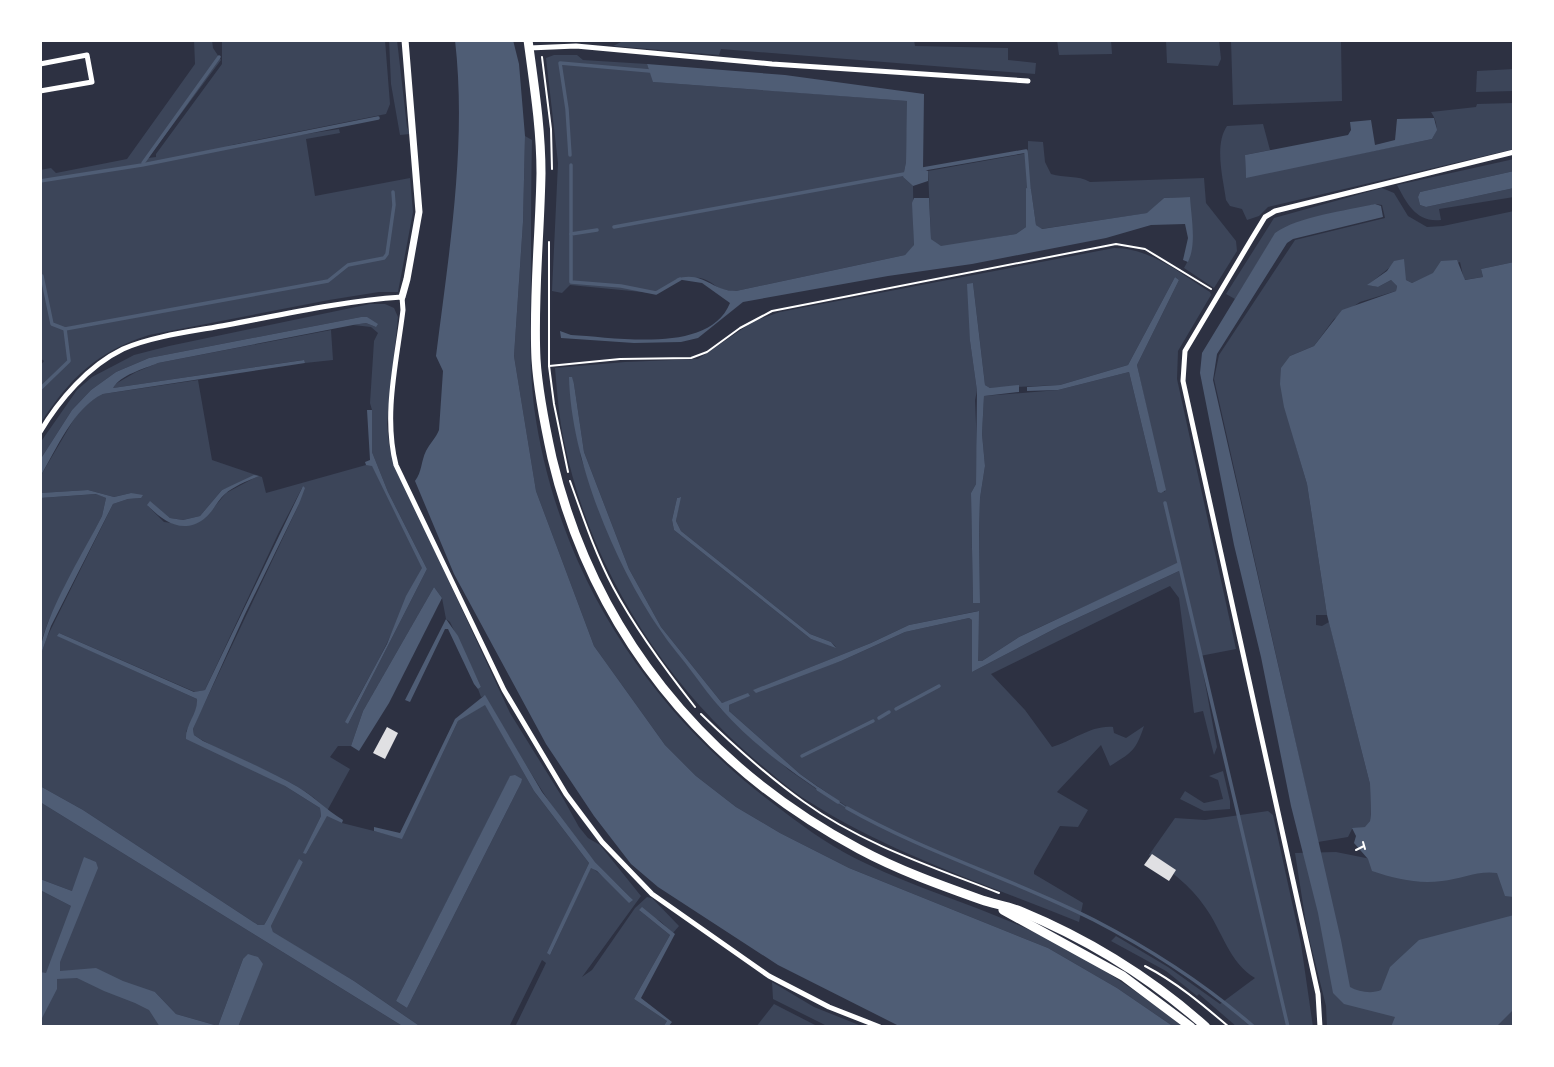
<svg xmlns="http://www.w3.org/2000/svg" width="1554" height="1067" viewBox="0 0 1554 1067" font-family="Quicksand,sans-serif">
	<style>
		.green { fill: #3c4559; fill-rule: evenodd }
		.water { fill: #4f5d75 }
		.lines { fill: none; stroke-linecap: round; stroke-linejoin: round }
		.stream { stroke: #4f5d75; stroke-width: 3.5 }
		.building { fill: #e0e0e3 }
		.path { stroke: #fff; stroke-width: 2 }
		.minor { stroke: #fff; stroke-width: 5 }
		.tertiary { stroke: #fff; stroke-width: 7 }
		.primary { stroke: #fff; stroke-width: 9 }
	</style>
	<rect width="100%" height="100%" fill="#2d3142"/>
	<g class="green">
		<path d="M194,40h18l1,8 8,12 -73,98 8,-1v-3l66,-90v-24h163l5,64 -4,10 -159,32 112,-17 1,4 -34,6 9,57 95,-18 3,34 -15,80h-19l-50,8 -180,35c-53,17 -79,43 -109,89v-58l4,-5 -4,-3v-188l11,-2 5,5 71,-14 68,-95z"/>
		<polygon points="389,40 397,40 407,127 410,134 400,135 391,84"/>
		<polygon points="625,40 914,40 915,46 1008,48 1008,60 1036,63 1035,74 721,49 719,55 613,46"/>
		<polygon points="1057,40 1111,40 1112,54 1059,55"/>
		<polygon points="1166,40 1219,40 1221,59 1218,66 1167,63"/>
		<polygon points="1231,40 1341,40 1342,101 1233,105"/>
		<path d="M554,55h23l6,5 64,4 7,18 254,19 -2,61 -3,15 10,9 1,60 -9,9 -169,36c-23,0 -19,-9 -36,-13 -7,-1 -16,1 -23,1l3,2 -28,12 -82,-8 -8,8 -10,-2 6,-128 -12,-105z"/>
		<polygon points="1514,69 1514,91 1476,92 1477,71"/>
		<path d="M1514,103v46l-246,58 -9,9 -12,4 -5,-11 -12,-3 -4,-6c-3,-22 -12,-55 1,-74l36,-2 7,26 -25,5 1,22 186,-38c6,-10 6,-16 -1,-27l45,-5 1,-3z"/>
		<path d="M525,136l7,4c-1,46 -1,93 -1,140 -1,43 -2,85 3,127 23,166 115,306 249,404 25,19 53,39 82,52 51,25 106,41 158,64 57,25 111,61 160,100h-9l-57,-39 -69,-40 -199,-80 -69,-35 -44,-26 -40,-31 -31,-31 -71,-99 -58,-155 -22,-135 9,-134z"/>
		<path d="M1028,141l15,1 2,20 6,12c13,4 27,1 39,8l114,-4 2,25 30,38 1,10 -23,37 -30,-20 6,-11v-60l-26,1 -16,15 -107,16 -5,-4 -5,-36 -5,-1v39l-10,7 -75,13 -10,-8 -3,-68 100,-18z"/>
		<path d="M1514,159v12l-94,21 -2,5 2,8 6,2 88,-19v9l-75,12 2,11c-24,3 -34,-16 -44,-35z"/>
		<polygon points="1382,188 1394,193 1408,216 1427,227 1443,226 1514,211 1514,262 1481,269 1483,277 1464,280 1460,262 1412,283 1406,280 1394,264 1368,285 1378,287 1391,280 1397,286 1396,291 1360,302 1334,319 1314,346 1290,356 1295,443 1307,484 1327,615 1316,615 1316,625 1322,626 1329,622 1370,784 1371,814 1370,821 1366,827 1352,829 1348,837 1318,842 1214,379 1219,355 1295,240 1385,218 1382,205 1375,204 1275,234 1235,299 1226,294 1274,218"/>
		<path d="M1114,248c36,0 66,25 96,44l1,3 -33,56 -1,28 59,270 -36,7 17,91 -3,8 -11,-44 -9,2 -15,-115 -9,-12 -179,88 34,36 27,37c21,-6 39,-22 61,-20l1,6 12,5 18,-12c-8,25 -13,27 -34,40l-9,-21 -44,47 31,18 -10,17 -18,-1 -26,45v3l49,29 -4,19c-91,-37 -188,-68 -271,-121 -19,-12 -37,-28 -54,-42 -94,-81 -165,-195 -190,-318 -5,-23 -7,-49 -9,-73l70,-6 73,-3 56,-38 26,-9zM1175,277l4,3 -42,85 28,127 -9,-8 -27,-112 -71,18 -74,6 -2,38 3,32 -5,32 -1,35 1,70h-7l-2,-110 5,-9 1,-37 -2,-47 2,-9 -7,-50 3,-58 12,102 5,3 70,-3 68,-20zM570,377l4,7 10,68 45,117 32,58 61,76 27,-7 -20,9v6l71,63 46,32 -31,-18 -26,-18 -50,-44 -18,-17 -61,-79 -32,-56 -23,-49 -24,-67zM680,497l-4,24 5,10 129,103 21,8 5,5 -25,-8 -137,-109 -2,-10 5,-22zM1179,563v8l-121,56 -86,45v-52l-3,-2 -64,14 -64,29 -87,29 117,-47 38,-18 69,-14v51l4,-1 37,-24 21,-10z"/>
		<path d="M370,304h15l9,4 4,9 -11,107 2,19 6,22 115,248 54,87 15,27 9,11 12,7 41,51 -59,81 10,-7 43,-62 12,-11 5,1 27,28 -6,7 -13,-12 -21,-11 31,25 -36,64 33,22 -4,6h-148l31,-64 -4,-3 -33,67h-88l-67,-46 -81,-48 -2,-7 32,-64 -4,-2 -32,60 -3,5h-6l-175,-115 -43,-24v-129l7,-20 66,-133 15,-5 13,-1 -10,-5 -17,4 -26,-7 -48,3v-16l34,-58c7,-11 16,-19 29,-25l95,-14 14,80 50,17 4,16 100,-28h6l51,103c-15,25 -24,50 -36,75 -13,27 -29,52 -41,79l2,2 79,-155 -39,-77 -16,-40v-42l-2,-7 4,-62 4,-8 -7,-6 -18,-2 13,-2 10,4 -15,-10 -212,41 -33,14 -25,18 -19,20 -32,50v-17l37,-53 15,-13 23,-12 19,-10 35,-9zM258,476l-32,17 -21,25 -9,5 -7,2 -25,-3 -16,-16 2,-4 20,16 13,2 17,-4 22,-26zM303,486l-4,18 -101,213 -5,12 1,6c35,24 111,45 133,76l23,-42 -20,-12 8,-11h13l12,-35 71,-124 8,11 4,21 4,3 31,65 -3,2 3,8 4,-1c34,57 66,116 110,166 12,13 26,25 38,38l-42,-33 -41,88 2,-11 37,-81 -55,-72 -49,-87 -27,17 -56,117 -60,-15 -15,-8 -21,39 -2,-2 17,-36 -1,-8 -35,-22 -99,-54 12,-26 -1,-7 -139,-63 1,-3 136,59 10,-2 73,-156zM510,777l11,6 -114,225 -11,-7z"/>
		<polygon points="331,330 333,360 305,363 303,360 113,388 112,386 136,372 158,363"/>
		<polygon points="97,494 106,498 102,516 48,622 40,645 40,498"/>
		<polygon points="1223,771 1230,801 1230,809 1204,811 1180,799 1185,791 1204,803 1223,799 1218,780 1209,776"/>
		<polygon points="40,802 357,998 404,1027 238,1027 262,964 243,959 218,1026 176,1014 155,992 161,1027 40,1027 40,890 71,906 72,891 40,879"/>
		<path d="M1268,811l5,4 28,129 12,83h-76l-38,-33 -2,2 -31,-25 -55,-30 5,-5 52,31 52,37 35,-26c-26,-15 -33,-48 -50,-71 -15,-22 -35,-36 -56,-52l26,-37 30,2z"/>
		<polygon points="1336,852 1371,859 1514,867 1514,1027 1327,1027 1326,1006 1307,930 1295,853"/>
		<polygon points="772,982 814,1007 864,1027 829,1027 773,999"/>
		<polygon points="774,1004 819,1027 756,1027"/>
	</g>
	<g class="water">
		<path d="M455,40h58l6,24 6,72 -2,86 -9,134 22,135 58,155 71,99 31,31 40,31 44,26 69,35 199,80 69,40 57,39h-273l-123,-62 -120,-78 -27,-23 -37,-48 -48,-72 -92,-170 -39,-93c7,-9 6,-20 11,-30 4,-8 10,-13 13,-21l4,-59 -7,-15c13,-104 31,-211 19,-316z"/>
		<polygon points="647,64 785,75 924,94 923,169 928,171 928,181 913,186 903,177 906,162 907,101 653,82"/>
		<polygon points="1434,118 1437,130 1432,139 1246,178 1245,155 1348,135 1351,130 1350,122 1371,120 1375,145 1395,140 1397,119"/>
		<polygon points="1514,171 1514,188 1426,207 1420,205 1418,197 1420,192"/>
		<path d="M1026,188l5,1 5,36 6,4 105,-16 17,-15 26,-1c1,19 7,47 -2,65l-5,-2 5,-22 -3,-14 -34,1 -45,13 -134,26 -84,12 -145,26 -45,36 -17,4 -47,1 -73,-5 -1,-7 11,4c44,2 138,20 159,-32l-28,-20 -26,-4c27,-9 35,12 60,12l169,-36 9,-10 -2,-42 2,-5h15l2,41 10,7 75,-12 10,-7z"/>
		<path d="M1375,204l6,2 2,11 -90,22 -6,4 -70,111 -4,26 128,560 9,47c9,5 22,7 31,3l9,-23 29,-27 95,-25v94l-18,18h-105l4,-10 -51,-13 -11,-11 -15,-80 -27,-107 -30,-149 -27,-112 -34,-172 2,-20 73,-120c24,-17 70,-22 100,-29z"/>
		<path d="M1404,259l2,21 6,3 21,-10 8,-12 16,-1 8,20 18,-3 -2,-8 33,-7v635l-9,-1 -8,-23c-18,-3 -37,6 -55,8 -25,3 -46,-2 -70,-10l-4,-12 -14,-16 2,-7 -4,-8 13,-1 5,-6 1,-7 -1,-30 -43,-169 -20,-131 -23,-77 -4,-23 1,-16 9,-12 24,-10 28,-36 54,-19 1,-5 -6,-6 -13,7 -11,-2 20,-14 7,-10z"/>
		<polygon points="1175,277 1179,280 1137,365 1166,490 1161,493 1158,492 1156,484 1129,372 1058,390 1027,391 1027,387 1060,385 1128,365"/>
		<polygon points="973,283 985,385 990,388 1019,385 1019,392 984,396 982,434 985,466 980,498 979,533 980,603 973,603 971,493 976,484 977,391 970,341 967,284"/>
		<path d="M361,317h6l11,7 -2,3 -10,-4 -13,2 -195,38c-14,6 -38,12 -45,25l191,-28 1,3 -202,31c-29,13 -47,56 -63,83v-17l32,-50 19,-20 25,-18 33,-14z"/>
		<path d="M569,377h3l2,7 10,68 45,117 32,58 61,76 26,-10 2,3 -21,9v6l71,63 56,40c-48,-30 -96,-62 -134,-104 -11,-12 -20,-25 -30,-38 -10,-14 -22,-27 -32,-42 -46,-67 -89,-171 -91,-253z"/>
		<polygon points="367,410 372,410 372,452 388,492 427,569 348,724 345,722 387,644 406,596 422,568 372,466 366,465 365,462 370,460"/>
		<path d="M254,475l5,1c-11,5 -25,10 -34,18 -8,7 -12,18 -21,25 -22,16 -41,2 -57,-14l3,-4 20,17 13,2 17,-4 22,-26z"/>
		<path d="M303,486l2,2 -6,16 -54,110 -52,115 1,6 9,6c32,15 65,29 95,46 17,10 28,23 45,33l-1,3 -15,-7 -21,38 -3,-1 18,-37 -1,-8 -35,-22 -99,-47c-1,-15 12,-25 11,-40l-140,-63 2,-3 135,59 11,-2z"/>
		<path d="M88,490l26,7 17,-4 12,2 -2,3 -13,1 -15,5 -62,122 -11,31c0,-35 45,-107 62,-141l4,-18 -10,-4 -56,4v-5z"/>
		<polygon points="681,497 676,521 681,531 810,634 831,642 836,648 811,639 674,530 672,520 677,498"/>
		<polygon points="1179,562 1179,571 1058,627 972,672 972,620 969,618 905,632 841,661 756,693 753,690 871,643 909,625 979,611 978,661 982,661 1019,637"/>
		<polygon points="434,587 442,598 389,703 359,751 351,746 363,711"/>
		<polygon points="446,619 458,636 481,687 478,689 474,684 448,629 445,629 410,702 405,700"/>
		<polygon points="485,695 542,792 595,862 633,900 629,903 597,871 591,868 550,955 547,953 589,863 534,791 485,705 458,721 402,839 374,831 374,827 400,833 455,719"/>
		<polygon points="515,775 522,779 521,783 407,1008 396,1001 510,776"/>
		<polygon points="40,786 83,810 258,925 264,925 267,920 299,859 303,862 271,926 273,932 354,981 421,1027 404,1027 40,802"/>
		<polygon points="84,857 96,862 98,868 60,962 60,971 96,968 123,981 155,992 176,1014 218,1026 243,959 248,954 258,957 263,964 238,1027 160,1027 149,1010 135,1003 104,991 77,978 57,979 57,989 40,1022 40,972 46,973 71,906 40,890 40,879 72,891"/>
		<polygon points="642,907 675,934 641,998 672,1022 668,1027 663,1027 667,1021 634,999 670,935 639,910"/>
	</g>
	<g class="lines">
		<g class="stream">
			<polyline points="570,155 567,109 560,63 650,71"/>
			<polyline points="143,163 219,57"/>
			<polyline points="571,165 571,234"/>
			<polyline points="923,169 1026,151 1029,190"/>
			<polyline points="40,181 142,165 378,118"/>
			<polyline points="614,227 904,174"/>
			<polyline points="597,230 571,234 571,282 621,286 656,293 680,279"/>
			<polyline points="42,276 52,324 65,329 328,281 348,265 384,258 387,254 394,205 393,192"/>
			<polyline points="40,389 69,361 65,329"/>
			<polyline points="1165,503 1288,1027"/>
			<polyline points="896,709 939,686"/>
			<polyline points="879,718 889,712"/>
			<polyline points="802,756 873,721"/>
			<polyline points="818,789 838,802"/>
			<path d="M847,808c79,45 167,71 247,112 56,29 113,66 160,107"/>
		</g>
	</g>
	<g class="building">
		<polygon points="387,727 398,733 385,759 373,753"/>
		<polygon points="1152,854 1176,870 1169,881 1144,865"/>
	</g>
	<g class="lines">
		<g class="path">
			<polyline points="542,57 551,129 552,169"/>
			<polyline points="549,242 549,366 554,404 568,472"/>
			<polyline points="549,366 620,359 691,358 707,352 740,328 772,311 1116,244 1145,249 1211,289"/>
			<path d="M570,481c13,36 25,72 43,106 23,43 52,82 82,120"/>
			<path d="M701,714c32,31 66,62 103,88 58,42 129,65 195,91"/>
			<polyline points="1363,842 1365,849"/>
			<polyline points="1356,850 1364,846"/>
			<path d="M1145,966c31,16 57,38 84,61"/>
		</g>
		<g class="minor">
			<polyline points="529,48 576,46 772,64 1028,81"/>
			<polyline points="40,64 87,55 92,82 40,91"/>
			<path d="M40,432c19,-32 48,-66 83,-83 29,-13 72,-18 104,-24 58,-11 116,-24 175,-28l1,13c-6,50 -20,105 -7,155l108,225 62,104 36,48 50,52 117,82 60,31 51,20"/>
			<polyline points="1320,1027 1318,994 1183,381 1185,351 1251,240 1265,217 1275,211 1514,152"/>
		</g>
		<polyline class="tertiary" points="402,297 407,279 419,212 405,40"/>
		<g class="primary">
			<path d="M528,40c6,45 13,88 13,133 -1,62 -8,124 -5,186 2,33 9,67 16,99 41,173 151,308 307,391 39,21 81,36 123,51 12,4 26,6 38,11 68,28 131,67 186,116"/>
			<polyline points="1003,910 1123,976 1191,1027"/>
		</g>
	</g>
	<rect width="1554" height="1067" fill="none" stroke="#ffffff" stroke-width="84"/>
</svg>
